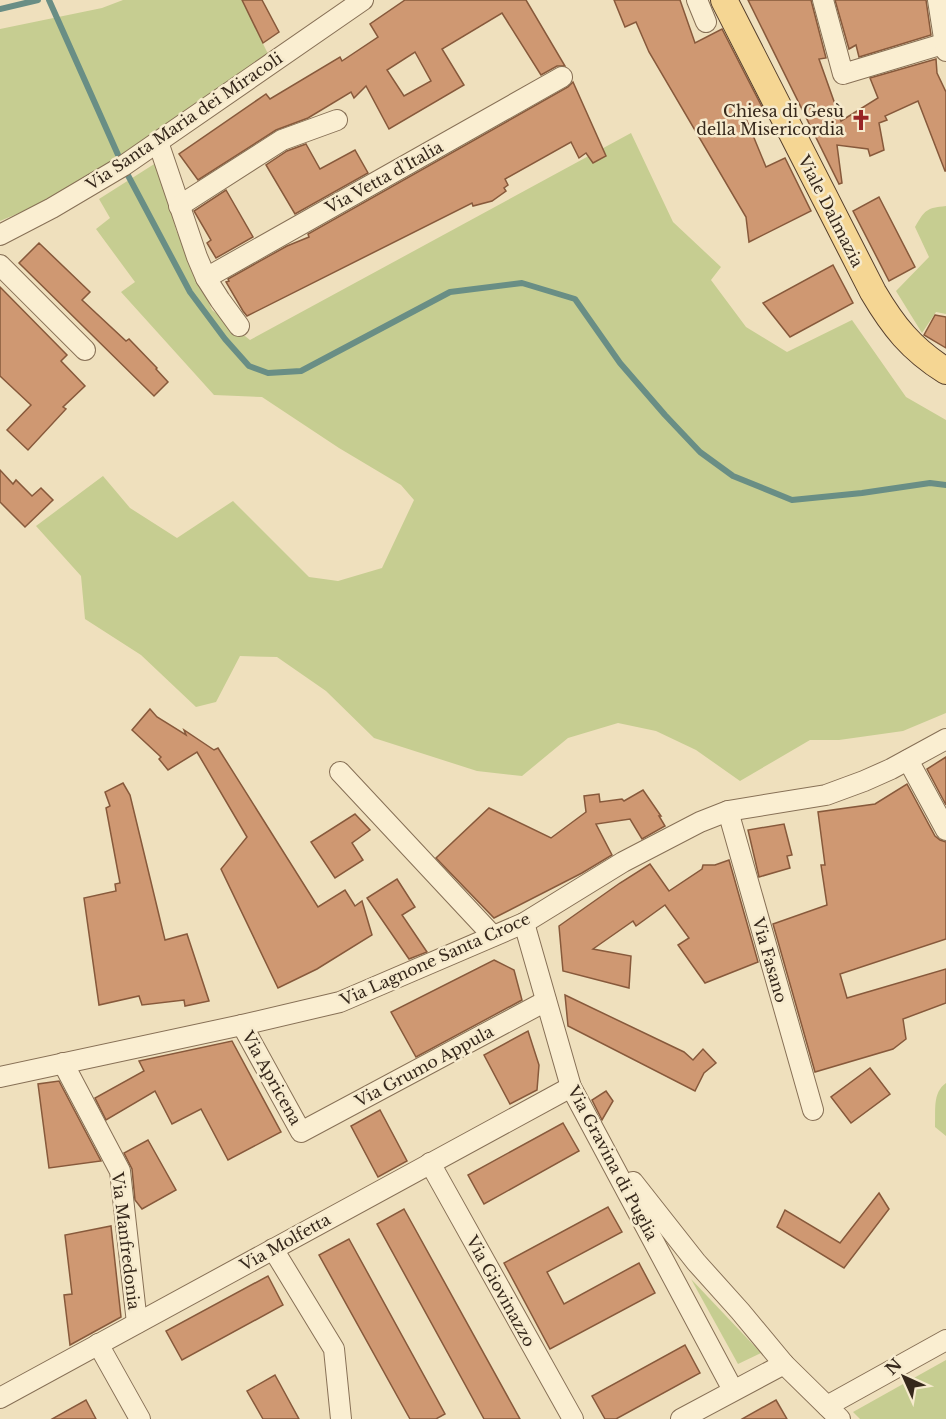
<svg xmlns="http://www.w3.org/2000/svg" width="946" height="1419" viewBox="0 0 946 1419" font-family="'Libre Baskerville',serif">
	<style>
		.green { fill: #c6cd91 }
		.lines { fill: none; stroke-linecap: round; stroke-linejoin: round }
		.stream { stroke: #698e85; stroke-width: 6 }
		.building { fill: #cf9872; stroke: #87593b; stroke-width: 1.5; fill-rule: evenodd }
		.minor-casing { stroke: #877056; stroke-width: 22 }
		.major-casing { stroke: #553e2b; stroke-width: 28 }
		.minor { stroke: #faeed1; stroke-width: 20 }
		.major { stroke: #f5d693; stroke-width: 26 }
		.labels { text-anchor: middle; stroke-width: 5; stroke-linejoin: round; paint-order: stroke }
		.poi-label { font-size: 16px; fill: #36281b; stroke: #f6eacd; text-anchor: end }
		.street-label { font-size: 16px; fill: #36281b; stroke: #f6eacd }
	</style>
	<rect width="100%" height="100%" fill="#efe0bd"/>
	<g class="green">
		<polygon points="123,0 242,0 268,54 96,175 31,208 0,221 0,29 102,8"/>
		<polygon points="631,133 673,222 721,267 711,280 746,327 787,352 852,320 906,397 946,420 946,713 903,731 839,740 810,740 740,781 696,750 656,731 618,723 568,738 522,776 477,771 374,738 326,691 277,657 240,656 216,702 196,707 141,655 85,619 81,576 36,526 103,476 130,508 177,538 233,501 309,577 338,581 382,568 414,500 401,485 339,448 262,397 214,395 121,292 135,282 96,229 110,218 99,199 159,161 176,230 212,310 250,340"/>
		<path d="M946,206v108l-10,-2 -14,21 -26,-42 33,-34 -14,-30c10,-17 11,-19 31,-21z"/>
		<path d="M946,1083v53l-11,-9c1,-16 -3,-34 11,-44z"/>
		<polygon points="691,1279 761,1353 738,1364"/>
		<polygon points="946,1360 946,1419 860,1419 853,1412"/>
	</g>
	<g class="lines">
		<g class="stream">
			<polyline points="49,0 123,166 190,292 225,339 249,366 268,373 301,371 450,292 522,283 575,299 620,363 665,415 700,452 733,476 792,500 862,493 930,483 946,485"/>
			<polyline points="0,9 38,0"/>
		</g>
	</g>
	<g class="building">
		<polygon points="242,0 262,0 279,32 263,43"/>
		<path d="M405,0h121l39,66h-8l-16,9 -39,-62 -60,36 22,36 -75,44 -23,-43 -12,12 -3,-6 -43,26 -32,12 -78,50 -19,-26 87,-60 4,5 70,-42 2,4 36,-24 -8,-13zM415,52l16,29 -27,15 -17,-26z"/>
		<polygon points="614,0 680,0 695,43 722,29 762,107 745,116 766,167 785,158 811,211 749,242 746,217 649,52 636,22 625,27"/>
		<polygon points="748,0 811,0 826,58 819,59 841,121 878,98 870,78 936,59 937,73 946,92 946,171 945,171 918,101 885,116 887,120 879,123 884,150 870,156 868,149 837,145 842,183 839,184"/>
		<polygon points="835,0 926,0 931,35 859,57 856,45 849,49"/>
		<polygon points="573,82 606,156 593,163 586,153 579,158 571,142 505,179 508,185 504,188 506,191 492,201 473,206 472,203 247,316 243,311 226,282 229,281 228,279 287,246 309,237 308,234 568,87"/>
		<polygon points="306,144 320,169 355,150 368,173 295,214 266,165 287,151"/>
		<polygon points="226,190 253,237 216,258 207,243 211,240 194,211"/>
		<polygon points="879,197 915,267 889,281 853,211"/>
		<polygon points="39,243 90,292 82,300 126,341 129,339 157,368 156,369 168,382 154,396 19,263"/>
		<polygon points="833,265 853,303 790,337 763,303"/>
		<polygon points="0,287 67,355 61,361 85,386 63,407 66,409 28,450 7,430 31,405 0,376"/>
		<polygon points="935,315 946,317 946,348 924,335"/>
		<polygon points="0,470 13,484 16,480 32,496 41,488 53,500 25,527 0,502"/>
		<polygon points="150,709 157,717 186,735 184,730 214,750 218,748 318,907 345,890 355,906 362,901 372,935 317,969 278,988 221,869 247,837 197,752 168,770 159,759 161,757 132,730"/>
		<polygon points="946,757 946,805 927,769"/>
		<polygon points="123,783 130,795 165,940 187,934 209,1001 185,1006 184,1000 142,1005 139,996 99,1005 84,898 116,891 115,884 120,883 106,808 110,806 105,792"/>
		<polygon points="907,784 935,836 940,840 946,842 946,939 840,974 847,998 946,969 946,1003 903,1019 906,1039 893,1049 815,1072 773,924 827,905 821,865 825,865 818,812 875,804"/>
		<polygon points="643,790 661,816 659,816 665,826 642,839 630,819 596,824 612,855 582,873 494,918 436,858 489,808 551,838 586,812 584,796 599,794 600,802 622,799 624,801"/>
		<polygon points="355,814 370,830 352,843 363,860 335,878 311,842"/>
		<polygon points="784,824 792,855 787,856 790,868 759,877 748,830"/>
		<polygon points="729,860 758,962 705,983 678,945 689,938 665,905 636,926 633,921 593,949 631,956 629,988 563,971 559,926 620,883 650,864 669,891 702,869 703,865 715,865"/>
		<polygon points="397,879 415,907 402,915 427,952 409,959 367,898"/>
		<polygon points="494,960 514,970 522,1000 416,1057 391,1012"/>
		<polygon points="565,995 684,1052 693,1060 703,1049 716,1063 704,1073 695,1091 568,1026"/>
		<polygon points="528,1031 539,1065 537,1090 510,1104 484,1055"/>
		<polygon points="232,1041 281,1132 228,1160 201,1109 172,1124 155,1091 106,1120 95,1098 144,1071 139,1061"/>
		<polygon points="870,1068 890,1094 851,1123 831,1097"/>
		<polygon points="59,1081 101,1161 49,1168 38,1084"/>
		<polygon points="606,1091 613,1101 602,1120 592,1100"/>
		<polygon points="380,1110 407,1161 378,1177 351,1126"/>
		<polygon points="563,1123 579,1151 484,1204 468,1175"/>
		<polygon points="148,1140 176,1190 142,1209 135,1200 132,1169 124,1153"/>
		<polygon points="879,1193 889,1209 844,1268 777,1227 785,1210 840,1243"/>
		<polygon points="608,1207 622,1232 547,1272 564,1304 639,1263 655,1293 550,1349 504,1263"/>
		<polygon points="404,1209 520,1419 484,1419 377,1224"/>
		<polygon points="111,1226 121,1317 70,1345 64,1295 72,1294 65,1235"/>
		<polygon points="349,1239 445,1414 436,1419 410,1419 319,1255"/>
		<polygon points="268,1276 283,1305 182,1360 166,1331"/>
		<polygon points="685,1345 700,1373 616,1419 605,1419 592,1396"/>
		<polygon points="275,1375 299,1419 263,1419 247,1391"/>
		<polygon points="86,1400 96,1419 52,1419"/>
		<polygon points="776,1400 787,1419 742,1419"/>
	</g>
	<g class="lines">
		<defs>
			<g id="minor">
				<polyline points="697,0 706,22"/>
				<polyline points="823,0 843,74 946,43"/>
				<polyline points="938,0 946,51"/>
				<polyline points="158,142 197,257 206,278 220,300 239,326"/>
				<polyline points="179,206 282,140 337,120"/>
				<polyline points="0,235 52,208 123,166 363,0"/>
				<polyline points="0,265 85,350"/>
				<polyline points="206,278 562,77"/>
				<polyline points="908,760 946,830"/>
				<polyline points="340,772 493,936"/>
				<polyline points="728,811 813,1110"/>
				<polyline points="524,923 571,1087 733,1390"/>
				<polyline points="242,1025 301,1132 546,1001"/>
				<polyline points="63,1063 120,1171 137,1323"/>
				<polyline points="0,1077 242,1025 340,1002 524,923 623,862 700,822 728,811 826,795 864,781 891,769 946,739"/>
				<polyline points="430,1163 573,1419"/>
				<polyline points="633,1182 696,1262 740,1311 784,1364 840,1419"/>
				<polyline points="273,1249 334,1349 341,1419"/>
				<polyline points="98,1344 140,1419"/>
				<polyline points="0,1398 571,1087"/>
				<polyline points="827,1406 946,1340"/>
				<polyline points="681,1419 784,1364"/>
			</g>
			<path id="major" d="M724,0l149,292c20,34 38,57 73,79"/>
		</defs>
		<use href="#minor" class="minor-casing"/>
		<use href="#major" class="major-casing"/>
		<use href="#minor" class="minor"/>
		<use href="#major" class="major"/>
	</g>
	<defs>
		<symbol id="church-bare" viewBox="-9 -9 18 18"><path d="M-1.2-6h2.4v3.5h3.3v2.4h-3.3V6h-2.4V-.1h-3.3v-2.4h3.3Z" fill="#982425" stroke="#f6eacd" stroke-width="2.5" paint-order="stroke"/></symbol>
	</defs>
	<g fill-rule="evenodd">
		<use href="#church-bare" x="846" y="105" width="30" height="30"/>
	</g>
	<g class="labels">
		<g class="poi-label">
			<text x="844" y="117">Chiesa di Gesù<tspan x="844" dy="18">della Misericordia</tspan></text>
		</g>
		<g class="street-label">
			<text transform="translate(184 121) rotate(-34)" y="6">Via Santa Maria dei Miracoli</text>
			<text transform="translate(384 177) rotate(-29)" y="6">Via Vetta d'Italia</text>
			<text transform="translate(831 211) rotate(63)" y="6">Viale Dalmazia</text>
			<text transform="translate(435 959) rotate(-24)" y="6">Via Lagnone Santa Croce</text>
			<text transform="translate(770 960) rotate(74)" y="6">Via Fasano</text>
			<text transform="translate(424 1066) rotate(-28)" y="6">Via Grumo Appula</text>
			<text transform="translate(272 1078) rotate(61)" y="6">Via Apricena</text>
			<text transform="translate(613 1163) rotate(62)" y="6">Via Gravina di Puglia</text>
			<text transform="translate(126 1241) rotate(83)" y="6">Via Manfredonia</text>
			<text transform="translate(285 1242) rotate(-29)" y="6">Via Molfetta</text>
			<text transform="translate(501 1291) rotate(61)" y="6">Via Giovinazzo</text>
		</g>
	</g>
	<g transform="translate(904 1377) rotate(315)" stroke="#f6eacd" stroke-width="4.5" paint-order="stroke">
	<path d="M0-4.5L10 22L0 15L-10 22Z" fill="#36281b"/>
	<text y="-9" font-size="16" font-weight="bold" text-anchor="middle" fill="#36281b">N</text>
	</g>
</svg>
